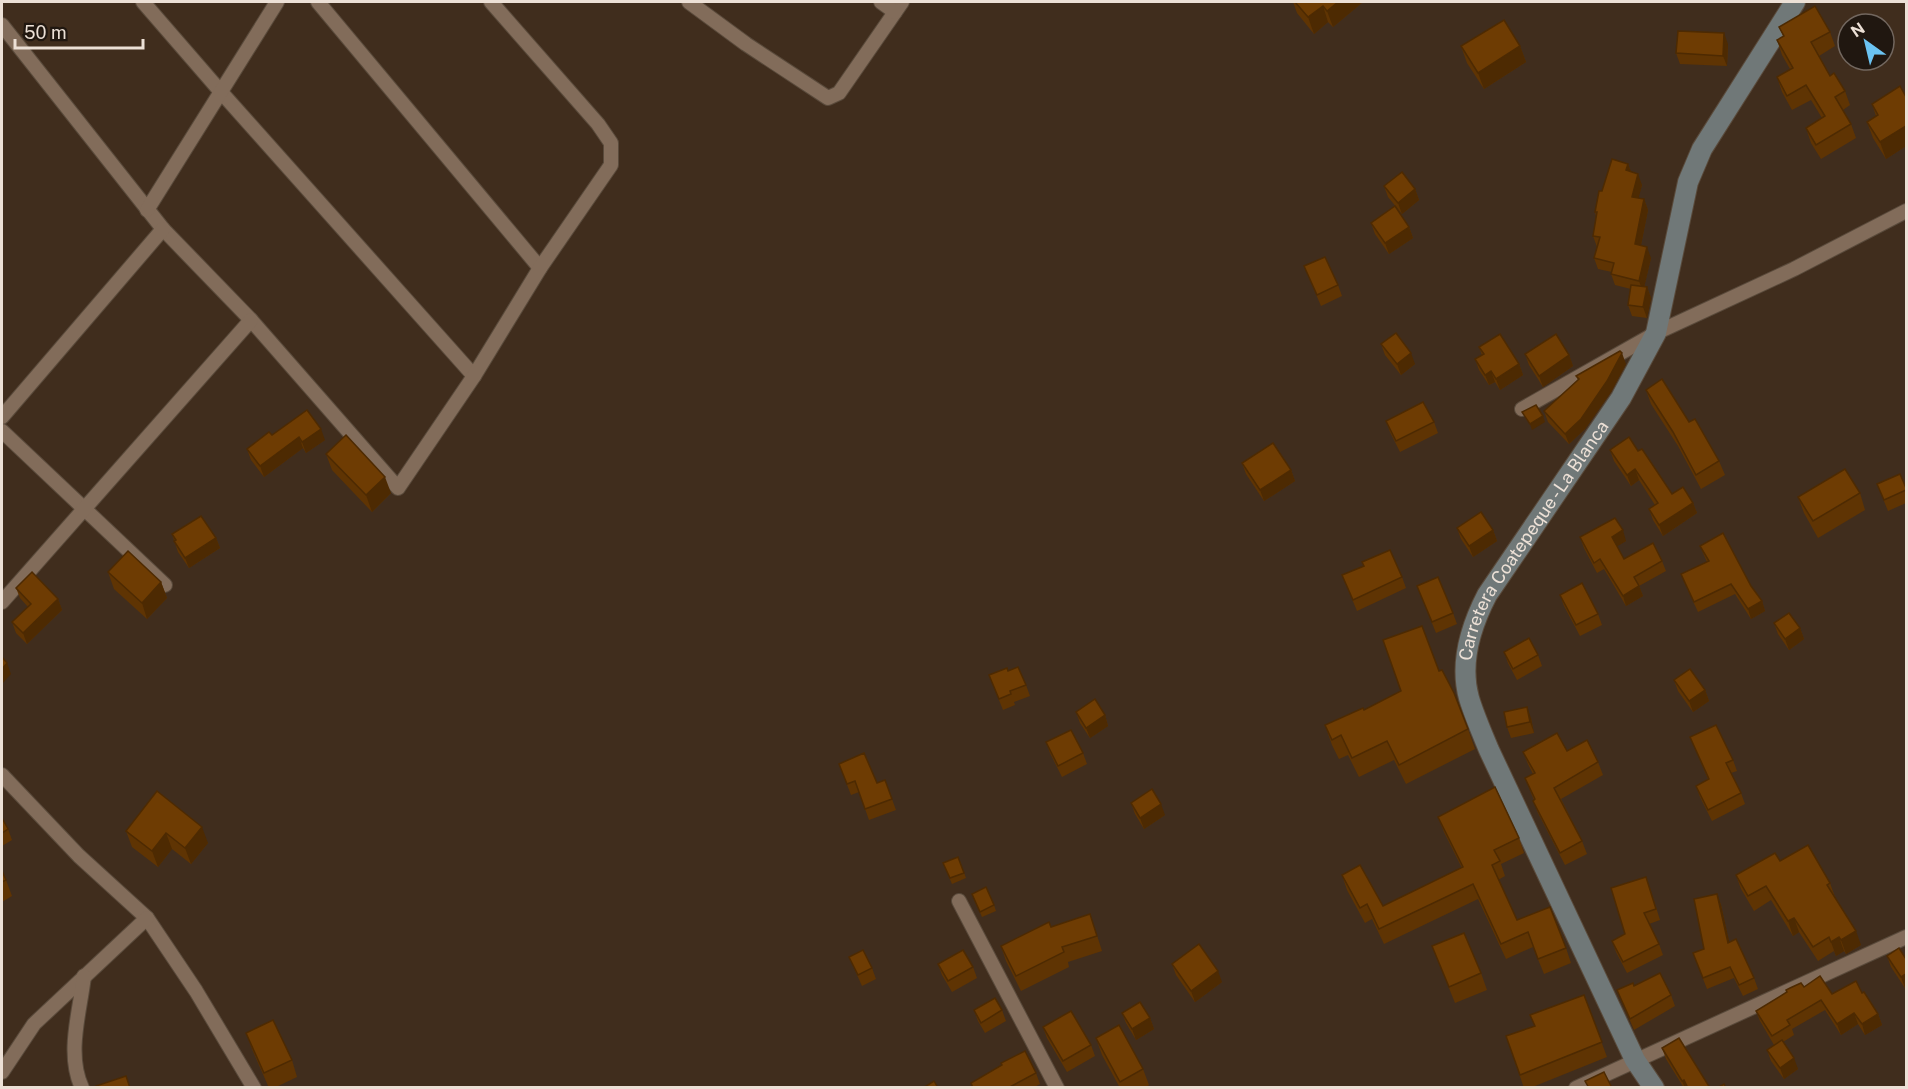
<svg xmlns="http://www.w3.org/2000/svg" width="1908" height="1089" viewBox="0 0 1908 1089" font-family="'Public Sans',sans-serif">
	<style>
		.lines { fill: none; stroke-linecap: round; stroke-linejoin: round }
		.street-casing { stroke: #594a3b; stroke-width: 16 }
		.secondary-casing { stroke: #594a3b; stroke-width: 22 }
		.street { stroke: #826c5a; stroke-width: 14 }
		.secondary { stroke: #707878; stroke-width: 20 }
		.wall { fill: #5f3403 }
		.shaded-wall { fill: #4d2a02 }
		.building { fill: #6e3c03; stroke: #4d2a02; stroke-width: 1.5 }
		.labels { text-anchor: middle; stroke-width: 4.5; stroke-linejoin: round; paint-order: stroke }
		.street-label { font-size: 18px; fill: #ece0d6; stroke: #201710 }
	</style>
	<rect width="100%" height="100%" fill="#402d1d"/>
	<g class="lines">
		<defs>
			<g id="street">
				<polyline points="143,2 221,92 474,376"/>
				<polyline points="318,2 540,268"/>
				<polyline points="689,2 746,44 828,98 839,93 902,2"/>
				<polyline points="881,2 895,12"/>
				<polyline points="2,25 163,229 251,320 398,488 474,376 540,268 611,165 611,143 598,124 491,2"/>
				<polyline points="147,210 277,2"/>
				<polyline points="1522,409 1656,333 1794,269 1906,211"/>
				<polyline points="2,417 163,229"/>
				<polyline points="2,431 165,585"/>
				<polyline points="2,602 251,320"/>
				<polyline points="2,775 79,856 147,918 196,991 254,1088"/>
				<polyline points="959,901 1057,1088"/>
				<polyline points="2,1072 34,1024 147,918"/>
				<path d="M82,1088c-16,-35 -2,-76 2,-112"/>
				<polyline points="1576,1088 1906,937"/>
			</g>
			<g id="secondary">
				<path id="s1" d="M1654,1088l-19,-28 -146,-310c-7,-17 -15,-35 -20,-52 -10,-36 2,-72 18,-103l134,-197 35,-65 32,-151 14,-33 93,-147"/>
			</g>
		</defs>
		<use href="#street" class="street-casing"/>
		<use href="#secondary" class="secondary-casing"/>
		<use href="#street" class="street"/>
		<use href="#secondary" class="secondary"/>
	</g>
	<g class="wall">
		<polygon points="1293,2 1363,2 1333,27 1328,22 1314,34 1297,13"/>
		<polygon points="1779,27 1830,32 1835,46 1819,56 1830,76 1845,91 1850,105 1843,110 1851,124 1856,138 1821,159 1811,143 1806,128 1822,118 1811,100 1792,110 1782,92 1777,77 1790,69 1782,55 1777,40 1783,36"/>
		<polygon points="1728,44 1727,66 1680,64 1676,53"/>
		<polygon points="1461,46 1520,46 1526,62 1484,89 1467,63"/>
		<polygon points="1906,97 1906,146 1886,159 1873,138 1867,122 1876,116 1872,104"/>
		<polygon points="1628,164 1631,172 1642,185 1638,198 1644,199 1648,210 1641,245 1651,258 1644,287 1647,287 1651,298 1647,318 1632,316 1628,305 1631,289 1615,285 1611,274 1612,272 1598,269 1594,258 1597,247 1593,236 1596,216 1595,212 1602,191"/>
		<polygon points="1384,186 1415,189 1419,200 1402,214 1388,197"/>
		<polygon points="1371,223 1409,227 1413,238 1389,254 1375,234"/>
		<polygon points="1304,266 1338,285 1342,296 1321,306"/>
		<polygon points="1381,344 1415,364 1401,375 1385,355"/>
		<polygon points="1479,347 1519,364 1523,375 1500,390 1495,382 1489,385 1479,370 1475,359 1482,355"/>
		<polygon points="1525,354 1569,355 1573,366 1543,387 1529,365"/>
		<polygon points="1626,364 1611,392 1585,429 1569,444 1548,422 1544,411 1578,380 1576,376"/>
		<polygon points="1646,390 1689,422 1719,461 1725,475 1701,489 1678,446 1651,404"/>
		<polygon points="1386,421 1434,422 1438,433 1400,452 1390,432"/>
		<polygon points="272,435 325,440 306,453 303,448 264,477 251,460 247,449"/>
		<polygon points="1610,450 1638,451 1672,494 1693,503 1697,513 1663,536 1653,520 1649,509 1655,505 1639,480 1631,486 1614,461"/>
		<polygon points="326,454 391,493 372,512 332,470"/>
		<polygon points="1242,463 1291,470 1295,481 1264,501 1246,474"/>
		<polygon points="1877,484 1906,488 1906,503 1888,511"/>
		<polygon points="1860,493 1865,510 1818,538 1804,513 1798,497"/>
		<polygon points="1457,528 1493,530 1497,541 1473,557 1461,539"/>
		<polygon points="172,534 216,538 220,548 189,568 178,552"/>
		<polygon points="1580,537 1626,541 1617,546 1624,559 1662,561 1666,571 1639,586 1643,596 1626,606 1604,569 1597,573 1584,548"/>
		<polygon points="1700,546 1751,586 1762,601 1765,611 1751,619 1735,594 1698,612 1685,584 1681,574 1707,562"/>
		<polygon points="108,572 161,582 167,598 147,619 114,589"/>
		<polygon points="1342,575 1402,577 1406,588 1357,611"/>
		<polygon points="1417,586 1453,613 1457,624 1436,633"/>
		<polygon points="16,588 58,599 62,610 27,644 16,633 12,622 28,607 20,598"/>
		<polygon points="1560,595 1598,614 1602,625 1580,636 1564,606"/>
		<polygon points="1774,623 1800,628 1804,639 1789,650 1778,634"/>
		<polygon points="1504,652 1538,655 1542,666 1517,680 1508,663"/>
		<polygon points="1008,671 1026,685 1030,696 1014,702 1015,705 1003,710 989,675"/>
		<polygon points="1439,671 1468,729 1475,749 1406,784 1394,760 1359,777 1348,755 1339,759 1332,745 1325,725 1364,710"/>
		<polygon points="1674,680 1705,690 1709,701 1693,712 1678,691"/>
		<polygon points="1076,712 1105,715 1108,726 1090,738 1080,723"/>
		<polygon points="1531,718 1534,733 1511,738 1507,727"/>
		<polygon points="1690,737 1733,760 1737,771 1731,773 1741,793 1745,804 1712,821 1700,797 1696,786 1708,779"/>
		<polygon points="1046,742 1083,753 1087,764 1062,777 1050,753"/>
		<polygon points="1567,751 1598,762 1603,775 1561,799 1582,841 1587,854 1565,865 1538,813 1533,801 1534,800 1525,778 1533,774 1528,764 1523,752"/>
		<polygon points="839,764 877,783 885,780 896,810 869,820 859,792 851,795"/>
		<polygon points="157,791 208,843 191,864 172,849 158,867 132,847 126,831"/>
		<polygon points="1131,803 1165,815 1144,829 1135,814"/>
		<polygon points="1438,817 1519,838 1524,853 1501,864 1505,876 1498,880 1517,920 1566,948 1571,963 1544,974 1533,947 1506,959 1478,899 1384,944 1372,919 1365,923 1347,890 1342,875 1383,906 1462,868 1444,832"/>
		<polygon points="2,818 8,829 12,840 2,846"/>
		<polygon points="958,857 966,878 952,884 943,863"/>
		<polygon points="1780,861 1830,883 1835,897 1861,945 1846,954 1844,951 1836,956 1834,951 1818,961 1799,932 1793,936 1771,900 1754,911 1741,889 1736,875"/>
		<polygon points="2,871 6,880 12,896 2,902"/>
		<polygon points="1650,888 1660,920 1649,924 1659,944 1663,955 1627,973 1616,952 1612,941 1625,934"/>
		<polygon points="1717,894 1721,905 1729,942 1754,978 1758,989 1743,996 1734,978 1707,989 1693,953 1704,949"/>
		<polygon points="974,899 994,905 996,911 982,917"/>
		<polygon points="1051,927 1095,929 1102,951 1068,962 1069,967 1021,991 1006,961 1001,946"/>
		<polygon points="1432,946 1481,973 1487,990 1455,1003"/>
		<polygon points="1887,956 1906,959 1906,987 1905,988 1891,967"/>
		<polygon points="849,957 872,968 876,979 862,986"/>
		<polygon points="938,964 973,967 977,978 952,992 942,975"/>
		<polygon points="1172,964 1222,982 1195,1002 1176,975"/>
		<polygon points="1634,986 1671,995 1675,1006 1634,1030 1617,990"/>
		<polygon points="1804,987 1832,994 1862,993 1878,1014 1882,1025 1865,1035 1858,1024 1841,1035 1825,1010 1792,1029 1794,1035 1783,1042 1798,1069 1784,1079 1771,1061 1767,1050 1774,1045 1760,1021 1756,1011"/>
		<polygon points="1584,995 1607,1057 1530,1088 1524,1088 1506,1036 1534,1026"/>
		<polygon points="974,1010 1002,1010 1006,1021 985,1033 978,1021"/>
		<polygon points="1122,1013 1150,1018 1154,1029 1136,1040 1126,1023"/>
		<polygon points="1043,1027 1091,1045 1095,1056 1067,1072 1047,1038"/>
		<polygon points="246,1033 292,1060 297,1077 274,1088 269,1088 252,1049"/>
		<polygon points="1096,1038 1143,1069 1149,1085 1145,1088 1120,1088 1102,1055"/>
		<polygon points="1662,1048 1710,1088 1684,1088 1666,1059"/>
		<polygon points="1036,1073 1040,1084 1033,1088 972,1088 971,1083"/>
	</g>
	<g class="shaded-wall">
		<polygon points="1338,2 1363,2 1333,27 1327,11"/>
		<polygon points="1323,6 1328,22 1314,34 1308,17"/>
		<polygon points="1724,33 1728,44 1727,66 1723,56"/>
		<polygon points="1520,46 1526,62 1484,89 1478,73"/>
		<polygon points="1906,126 1906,146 1886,159 1880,142"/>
		<polygon points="1628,164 1632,175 1626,170"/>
		<polygon points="1638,174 1642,185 1636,208 1632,197"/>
		<polygon points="1415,189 1419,200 1402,214 1398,203"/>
		<polygon points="1644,199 1648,210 1639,255 1635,244"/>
		<polygon points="1409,227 1413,238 1389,254 1385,243"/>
		<polygon points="1647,247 1651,258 1643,292 1639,281"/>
		<polygon points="1647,287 1651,298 1647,318 1643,307"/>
		<polygon points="1411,353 1415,364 1401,375 1397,364"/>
		<polygon points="1622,353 1626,364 1611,392 1585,429 1569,444 1565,434"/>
		<polygon points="1569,355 1573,366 1543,387 1539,376"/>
		<polygon points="1519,364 1523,375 1500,390 1496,379"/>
		<polygon points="1491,371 1495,382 1489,385 1485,375"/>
		<polygon points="1543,416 1545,422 1532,430 1530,424"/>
		<polygon points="321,429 325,440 306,453 302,442"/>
		<polygon points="299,437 303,448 264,477 260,466"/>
		<polygon points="1635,469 1639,480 1631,486 1627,475"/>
		<polygon points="1291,470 1295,481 1264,501 1260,490"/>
		<polygon points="385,477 391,493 372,512 366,495"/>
		<polygon points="1693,503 1697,513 1663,536 1659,525"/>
		<polygon points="1493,530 1497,541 1473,557 1469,546"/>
		<polygon points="1623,530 1626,541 1616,547 1612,537"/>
		<polygon points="216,538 220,548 189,568 185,558"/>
		<polygon points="161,582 167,598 147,619 142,603"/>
		<polygon points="1639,586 1643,596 1626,606 1623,596"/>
		<polygon points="58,599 62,610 27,644 23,633"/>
		<polygon points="1762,601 1765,611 1751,619 1748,609"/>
		<polygon points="1800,628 1804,639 1789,650 1785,639"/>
		<polygon points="7,663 11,674 2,684 2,669"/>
		<polygon points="1705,690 1709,701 1693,712 1689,701"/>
		<polygon points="1527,707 1531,718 1534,733 1530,722"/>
		<polygon points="1105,715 1108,726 1090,738 1086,728"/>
		<polygon points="1161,804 1165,815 1144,829 1140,818"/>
		<polygon points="202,827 208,843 191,864 185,848"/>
		<polygon points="166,833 172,849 158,867 152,851"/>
		<polygon points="1717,894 1721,905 1732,954 1728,943"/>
		<polygon points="1794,918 1799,932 1793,936 1788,921"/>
		<polygon points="1856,931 1861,945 1846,954 1841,940"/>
		<polygon points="1839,937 1844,951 1836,956 1831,942"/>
		<polygon points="1218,971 1222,982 1195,1002 1191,991"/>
		<polygon points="1906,974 1906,987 1905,988 1901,977"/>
		<polygon points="1854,1013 1858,1024 1841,1035 1837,1024"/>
		<polygon points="1878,1014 1882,1025 1865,1035 1862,1024"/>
		<polygon points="1150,1018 1154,1029 1136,1040 1132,1029"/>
		<polygon points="1794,1058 1798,1069 1784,1079 1780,1068"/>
		<polygon points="1684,1080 1687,1088 1685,1088 1682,1081"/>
	</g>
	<g class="building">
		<polygon points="1295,2 1338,2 1327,11 1323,6 1308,17"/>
		<polygon points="1815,6 1830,32 1811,42 1830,76 1834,73 1845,91 1835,97 1851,124 1816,145 1806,128 1825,116 1806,85 1787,96 1777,77 1793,68 1777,40 1784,36 1779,27"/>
		<polygon points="1504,20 1520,46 1478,73 1461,46"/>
		<polygon points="1678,31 1724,33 1723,56 1676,53"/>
		<polygon points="1900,86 1906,97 1906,126 1880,142 1867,122 1878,115 1872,104"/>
		<polygon points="1612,159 1628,164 1626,170 1638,174 1632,197 1644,199 1635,244 1647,247 1639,281 1611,274 1614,263 1594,258 1600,237 1593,236 1597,212 1595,212 1599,191 1602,191"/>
		<polygon points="1402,172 1415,189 1398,203 1384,186"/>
		<polygon points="1395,206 1409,227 1385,243 1371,223"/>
		<polygon points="1325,257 1338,285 1317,295 1304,266"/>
		<polygon points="1631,285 1647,287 1643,307 1628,305"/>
		<polygon points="1396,333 1411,353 1397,364 1381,344"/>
		<polygon points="1500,334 1519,364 1496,379 1491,371 1485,375 1475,359 1484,354 1479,347"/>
		<polygon points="1556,334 1569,355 1539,376 1525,354"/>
		<polygon points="1620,351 1622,353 1607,381 1581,419 1565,434 1544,411 1579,379 1576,376"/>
		<polygon points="1662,379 1689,422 1695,419 1719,461 1696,475 1673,432 1646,390"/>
		<polygon points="1423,402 1434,422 1396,441 1386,421"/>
		<polygon points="1536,405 1543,416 1530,424 1522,412"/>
		<polygon points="307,410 321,429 302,442 299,437 260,466 247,449 269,432 272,435"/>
		<polygon points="346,435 385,477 366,495 326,454"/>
		<polygon points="1629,437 1638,451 1642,449 1672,494 1683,487 1693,503 1659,525 1649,509 1658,503 1635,469 1627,475 1610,450"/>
		<polygon points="1273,443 1291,470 1260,490 1242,463"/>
		<polygon points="1845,469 1860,493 1813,521 1798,497"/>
		<polygon points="1900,474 1906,488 1906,490 1884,500 1877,484"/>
		<polygon points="1481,512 1493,530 1469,546 1457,528"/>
		<polygon points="201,516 216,538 185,558 174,541 176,540 172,534"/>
		<polygon points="1615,518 1623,530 1612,537 1624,559 1653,543 1662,561 1634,577 1639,586 1623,596 1600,559 1594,563 1580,537"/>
		<polygon points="1723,533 1751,586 1762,601 1748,609 1731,584 1694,602 1681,574 1709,561 1700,546"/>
		<polygon points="1390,550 1402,577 1353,600 1342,575 1364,566 1362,562"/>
		<polygon points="128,551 161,582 142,603 108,572"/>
		<polygon points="32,572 58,599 23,633 12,622 31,604 16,588"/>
		<polygon points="1438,577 1453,613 1432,622 1417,586"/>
		<polygon points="1582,583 1598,614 1576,625 1560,595"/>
		<polygon points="1789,613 1800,628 1785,639 1774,623"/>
		<polygon points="1422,626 1439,671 1442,670 1454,693 1468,729 1399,765 1387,741 1352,758 1341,735 1332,740 1325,725 1363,708 1364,710 1401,691 1383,640"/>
		<polygon points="1529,638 1538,655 1513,669 1504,652"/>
		<polygon points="2,657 7,663 2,669"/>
		<polygon points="1018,667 1026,685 1010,691 1011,694 999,699 989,675 1007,668 1008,671"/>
		<polygon points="1690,669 1705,690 1689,701 1674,680"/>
		<polygon points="1095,699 1105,715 1086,728 1076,712"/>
		<polygon points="1527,707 1530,722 1507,727 1504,712"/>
		<polygon points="1716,725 1733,760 1726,763 1741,793 1708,810 1696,786 1709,779 1690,737"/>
		<polygon points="1071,730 1083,753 1058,766 1046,742"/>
		<polygon points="1557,733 1567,751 1587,740 1598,762 1554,788 1582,841 1560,853 1533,801 1535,799 1525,778 1535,773 1523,752"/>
		<polygon points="864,753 877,783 885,780 892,799 865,809 855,781 847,784 839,764"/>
		<polygon points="1495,787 1519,838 1494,850 1500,861 1492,865 1517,920 1550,907 1566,948 1538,959 1528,932 1501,944 1473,884 1379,929 1367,904 1360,908 1342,875 1360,865 1383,906 1463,867 1438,817"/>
		<polygon points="1152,789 1161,804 1140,818 1131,803"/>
		<polygon points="157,791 202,827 185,848 166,833 152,851 126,831"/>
		<polygon points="2,818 8,829 2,833"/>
		<polygon points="1808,845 1830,883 1827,885 1856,931 1841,940 1839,937 1831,942 1829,937 1813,947 1794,918 1788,921 1766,886 1748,896 1736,875 1775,853 1780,861"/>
		<polygon points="958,857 964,873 950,878 943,863"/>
		<polygon points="2,871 6,880 2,882"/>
		<polygon points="1646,877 1656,909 1644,913 1659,944 1623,962 1612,941 1625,934 1611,888"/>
		<polygon points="986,887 994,905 980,912 972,894"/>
		<polygon points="1717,894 1728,943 1736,939 1754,978 1739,985 1730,967 1703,978 1693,953 1704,949 1694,899"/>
		<polygon points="1090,914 1097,936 1062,947 1064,952 1016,976 1001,946 1049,922 1051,927"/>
		<polygon points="1464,933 1481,973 1449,987 1432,946"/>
		<polygon points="1199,944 1218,971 1191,991 1172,964"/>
		<polygon points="1899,948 1906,959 1906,974 1901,977 1887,956"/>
		<polygon points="863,950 872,968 858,975 849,957"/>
		<polygon points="963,950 973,967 948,981 938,964"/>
		<polygon points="1660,973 1671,995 1630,1019 1617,990 1633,983 1634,986"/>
		<polygon points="1820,976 1832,994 1856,981 1862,993 1864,992 1878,1014 1862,1024 1854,1013 1837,1024 1821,1000 1787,1020 1790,1025 1772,1036 1756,1011 1787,992 1786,990 1790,988 1801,983 1804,987"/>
		<polygon points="1584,995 1602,1042 1520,1075 1506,1036 1535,1026 1530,1015"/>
		<polygon points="995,998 1002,1010 981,1023 974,1010"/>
		<polygon points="1140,1002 1150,1018 1132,1029 1122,1013"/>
		<polygon points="1071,1011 1091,1045 1063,1061 1043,1027"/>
		<polygon points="273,1020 292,1060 264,1073 246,1033"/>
		<polygon points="1119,1025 1143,1069 1120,1082 1096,1038"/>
		<polygon points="1679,1038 1710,1088 1688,1088 1684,1080 1682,1081 1662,1048"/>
		<polygon points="1782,1040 1794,1058 1780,1068 1767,1050"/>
		<polygon points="1025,1051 1036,1073 1008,1088 973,1088 971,1083 1002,1065 1001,1063"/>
		<polygon points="1604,1072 1612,1088 1589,1088 1585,1081"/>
		<polygon points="126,1076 130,1088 96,1088 96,1086"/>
		<polygon points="934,1081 938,1088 923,1088"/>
		<polygon points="1724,1084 1726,1088 1717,1088"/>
	</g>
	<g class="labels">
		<g class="street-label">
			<text dy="6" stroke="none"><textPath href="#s1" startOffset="609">Carretera Coatepeque - La Blanca</textPath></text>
		</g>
	</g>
	<rect width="1908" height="1089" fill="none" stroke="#ece0d6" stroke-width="6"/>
	<g transform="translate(1866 42) rotate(326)"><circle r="28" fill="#201710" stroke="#72675f" stroke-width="1.5"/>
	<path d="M0-4.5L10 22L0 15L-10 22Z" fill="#6bc3f2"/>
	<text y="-9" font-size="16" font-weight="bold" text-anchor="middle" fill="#ece0d6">N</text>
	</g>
	<path d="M15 39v9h128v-9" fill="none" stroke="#ece0d6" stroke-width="3"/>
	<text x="24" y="39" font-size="18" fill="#ece0d6" stroke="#201710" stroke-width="4.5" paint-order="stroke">50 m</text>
</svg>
